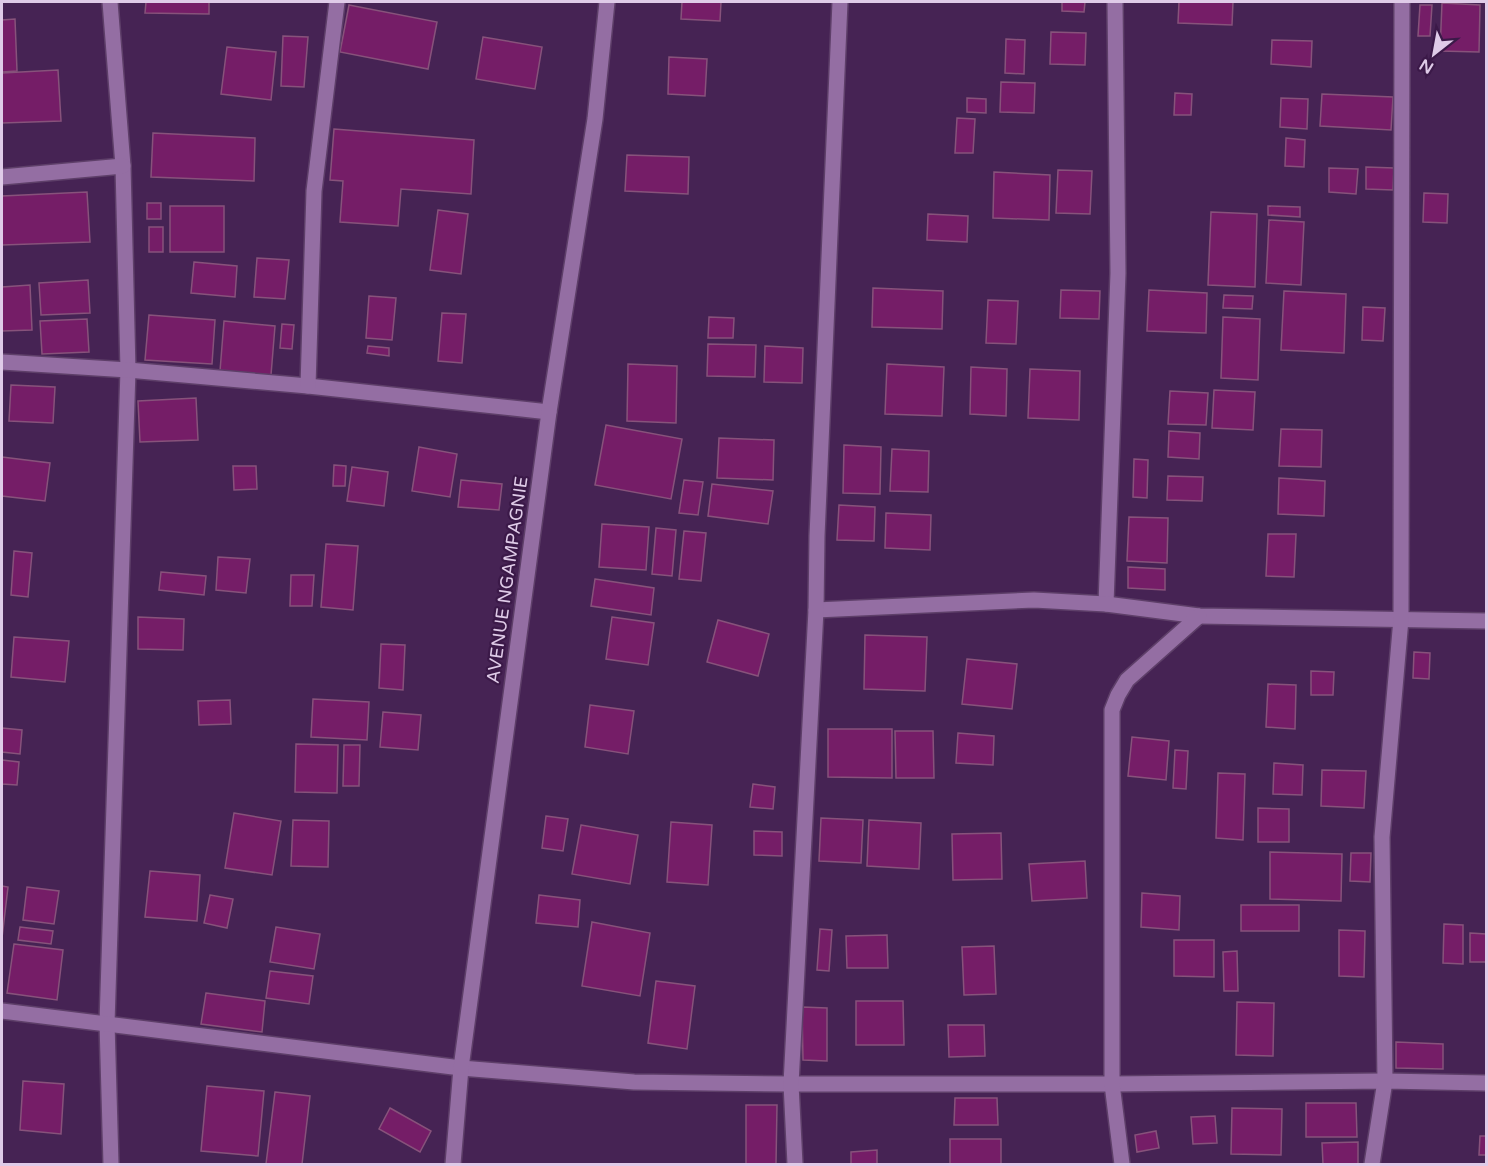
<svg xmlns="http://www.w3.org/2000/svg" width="1488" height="1166" viewBox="0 0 1488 1166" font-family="'Varela Round',sans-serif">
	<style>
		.building { fill: #751d67; stroke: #87527b; stroke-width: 1.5 }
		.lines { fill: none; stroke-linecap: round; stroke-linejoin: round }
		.minor-casing { stroke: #5e3f69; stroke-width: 18 }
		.minor { stroke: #946ea3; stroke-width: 15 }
		.labels { text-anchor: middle; stroke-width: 4.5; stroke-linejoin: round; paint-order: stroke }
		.street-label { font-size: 18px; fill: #dfcbe8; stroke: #3b1948 }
	</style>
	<rect width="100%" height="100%" fill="#462354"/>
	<g class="building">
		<polygon points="146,2 209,2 209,14 145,13"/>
		<polygon points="682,2 721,2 720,21 681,19"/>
		<polygon points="1062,2 1085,2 1084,12 1062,11"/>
		<polygon points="1179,2 1233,2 1232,25 1178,23"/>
		<polygon points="1442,3 1480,5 1479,52 1440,51"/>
		<polygon points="349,5 437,22 428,69 340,52"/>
		<polygon points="1420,5 1432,5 1430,36 1418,36"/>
		<polygon points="15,19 17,71 2,72 2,20"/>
		<polygon points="1051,32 1086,33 1085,65 1050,64"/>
		<polygon points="283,36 308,37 304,87 281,86"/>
		<polygon points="483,37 542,47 535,89 476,79"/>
		<polygon points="1006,39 1025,40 1024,74 1005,73"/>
		<polygon points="1272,40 1312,41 1311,67 1271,64"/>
		<polygon points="227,47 276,52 271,100 221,94"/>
		<polygon points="669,57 707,59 705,96 668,94"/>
		<polygon points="58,70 61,121 2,123 2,73"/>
		<polygon points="1001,82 1035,83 1034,113 1000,112"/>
		<polygon points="1175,93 1192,94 1191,115 1174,115"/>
		<polygon points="1322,94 1393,97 1391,130 1320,126"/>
		<polygon points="967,98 986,99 986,113 967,112"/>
		<polygon points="1281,98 1308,99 1307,129 1280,127"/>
		<polygon points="957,118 975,119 973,153 955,153"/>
		<polygon points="334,129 474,140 471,194 401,189 398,226 340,222 343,181 330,180"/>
		<polygon points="153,133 255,138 254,181 151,177"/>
		<polygon points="1286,138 1305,140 1304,167 1285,166"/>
		<polygon points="627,155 689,157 688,194 625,191"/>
		<polygon points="1366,167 1394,168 1393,190 1366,189"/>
		<polygon points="1329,168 1358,169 1356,194 1329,192"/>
		<polygon points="1058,170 1092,171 1090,214 1056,213"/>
		<polygon points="994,172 1050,175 1049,220 993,218"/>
		<polygon points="87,192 90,242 2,245 2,196"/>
		<polygon points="1424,193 1448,194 1447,223 1423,222"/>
		<rect x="147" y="203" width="14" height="16"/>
		<rect x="170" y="206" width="54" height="46"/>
		<polygon points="1268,206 1300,207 1300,217 1268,215"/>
		<polygon points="438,210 468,214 461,274 430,270"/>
		<polygon points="1211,212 1257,214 1255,287 1208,285"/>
		<polygon points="928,214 968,216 967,242 927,240"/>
		<polygon points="1269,220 1304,222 1301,285 1266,283"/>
		<rect x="149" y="227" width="14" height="25"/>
		<polygon points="257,258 289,260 285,299 254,297"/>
		<polygon points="194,262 237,266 235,297 191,293"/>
		<polygon points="88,280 90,313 41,315 39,283"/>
		<polygon points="30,285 32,330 2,331 2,287"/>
		<polygon points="873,288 943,291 942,329 872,327"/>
		<polygon points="1061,290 1100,291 1099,319 1060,318"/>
		<polygon points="1149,290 1207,293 1206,333 1147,331"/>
		<polygon points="1284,291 1346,294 1344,353 1281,350"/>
		<polygon points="1224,295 1253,296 1252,309 1223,308"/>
		<polygon points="369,296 396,298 392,340 366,338"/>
		<polygon points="988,300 1018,301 1016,344 986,343"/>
		<polygon points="1363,307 1385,308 1383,341 1362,340"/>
		<polygon points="442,313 466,314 462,363 438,361"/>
		<polygon points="149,315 215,320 212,364 145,360"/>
		<polygon points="709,317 734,318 733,338 708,338"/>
		<polygon points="1223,317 1260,319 1258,380 1221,378"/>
		<polygon points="87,319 89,352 42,354 40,321"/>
		<polygon points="224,321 275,326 271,375 220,371"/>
		<polygon points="282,324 294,325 292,349 280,348"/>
		<polygon points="708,344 756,345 755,377 707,376"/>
		<polygon points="368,346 389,348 389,356 367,353"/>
		<polygon points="765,346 803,348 802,383 764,382"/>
		<polygon points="628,364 677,366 676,423 627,421"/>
		<polygon points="887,364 944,367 942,416 885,414"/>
		<polygon points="971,367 1007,369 1006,416 970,414"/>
		<polygon points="1030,369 1080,371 1079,420 1028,418"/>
		<polygon points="11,385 55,387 53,423 9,421"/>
		<polygon points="1214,390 1255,392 1253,430 1212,428"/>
		<polygon points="1170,391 1208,393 1206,425 1168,424"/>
		<polygon points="196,398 198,440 140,442 138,401"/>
		<polygon points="606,425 682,439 671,499 595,485"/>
		<polygon points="1281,429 1322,430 1321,467 1279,466"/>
		<polygon points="1169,431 1200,433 1199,459 1168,457"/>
		<polygon points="719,438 774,440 773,480 717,478"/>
		<polygon points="844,445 881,447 880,494 843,493"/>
		<polygon points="419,447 457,454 450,497 412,491"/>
		<polygon points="892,449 929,451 928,492 890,491"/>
		<polygon points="2,457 50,463 45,501 2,496"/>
		<polygon points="1134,459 1148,460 1147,498 1133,497"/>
		<polygon points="334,465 346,466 345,486 333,486"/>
		<polygon points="233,466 256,466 257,489 234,490"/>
		<polygon points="352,467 388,472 384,506 347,501"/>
		<polygon points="1168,476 1203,477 1202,501 1167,500"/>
		<polygon points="1279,478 1325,481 1324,516 1278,514"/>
		<polygon points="461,480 502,484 499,510 458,507"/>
		<polygon points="684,480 703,482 698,515 679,513"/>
		<polygon points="712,484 773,491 768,524 708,516"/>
		<polygon points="839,505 875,507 874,541 837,540"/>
		<polygon points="886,513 931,515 930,550 885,548"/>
		<polygon points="1129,517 1168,518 1167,563 1127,561"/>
		<polygon points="602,524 649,527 646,570 599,567"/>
		<polygon points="656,528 676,530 672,576 652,574"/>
		<polygon points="684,531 706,533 701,581 679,579"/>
		<polygon points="1268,534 1296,534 1294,577 1266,576"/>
		<polygon points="326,544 358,546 353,610 321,607"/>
		<polygon points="14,551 32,553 28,597 11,595"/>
		<polygon points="218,557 250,559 246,593 216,590"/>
		<polygon points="1128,567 1165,569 1165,590 1128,588"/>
		<polygon points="161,572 206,576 204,595 159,590"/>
		<polygon points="291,575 314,575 312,606 290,606"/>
		<polygon points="595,579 654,588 651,615 591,606"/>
		<polygon points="138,617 184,619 183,650 138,649"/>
		<polygon points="612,617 654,623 648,665 606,659"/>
		<polygon points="718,620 769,634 758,676 707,662"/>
		<polygon points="865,635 927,637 925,691 864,689"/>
		<polygon points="14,637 69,641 65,682 11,677"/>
		<polygon points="381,644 405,645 403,690 379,688"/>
		<polygon points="1414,652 1430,653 1429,679 1413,678"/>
		<polygon points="967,659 1017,664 1012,709 962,704"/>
		<polygon points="1311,671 1334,672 1333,695 1311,695"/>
		<polygon points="1268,684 1296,685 1295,729 1266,727"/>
		<polygon points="313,699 369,702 367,740 311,737"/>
		<polygon points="230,700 231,724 199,725 198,701"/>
		<polygon points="590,705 634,711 628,754 585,747"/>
		<polygon points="383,712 421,715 418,750 380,747"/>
		<polygon points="2,728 22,730 20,754 2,752"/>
		<polygon points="828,729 892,729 892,778 828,777"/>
		<polygon points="895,731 933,731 934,778 896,778"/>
		<polygon points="958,733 994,736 993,765 956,763"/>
		<polygon points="1132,737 1169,741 1166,780 1128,776"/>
		<polygon points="296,744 338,745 337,793 295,792"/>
		<polygon points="344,745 360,745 359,786 343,786"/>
		<polygon points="1175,750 1188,751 1186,789 1173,788"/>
		<polygon points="2,760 19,762 17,785 2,784"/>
		<polygon points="1274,763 1303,765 1302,795 1273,794"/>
		<polygon points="1322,770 1366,771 1364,808 1321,806"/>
		<polygon points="1218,773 1245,774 1243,840 1216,838"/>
		<polygon points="753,784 775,787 773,809 750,807"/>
		<polygon points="1258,808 1289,809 1289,842 1258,842"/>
		<polygon points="234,813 281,821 272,875 225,868"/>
		<polygon points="546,816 568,819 563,851 542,848"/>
		<polygon points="821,818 863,820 861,863 819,861"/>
		<polygon points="293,820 329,821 328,867 291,866"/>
		<polygon points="869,820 921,823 919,869 867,866"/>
		<polygon points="671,822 712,825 708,885 667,882"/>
		<polygon points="581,825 638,835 630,884 572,874"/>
		<polygon points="754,831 782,832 782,856 754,855"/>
		<polygon points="1001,833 1002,879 953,880 952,834"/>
		<polygon points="1270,852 1342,854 1341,901 1270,899"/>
		<polygon points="1351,853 1371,853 1370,882 1350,881"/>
		<polygon points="1085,861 1087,898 1032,901 1029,864"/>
		<polygon points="150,871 200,875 197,921 145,917"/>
		<polygon points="2,886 8,887 2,938"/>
		<polygon points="27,887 59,891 54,924 23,920"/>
		<polygon points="1142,893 1180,896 1179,930 1141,927"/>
		<polygon points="210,895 233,899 227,928 204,923"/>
		<polygon points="539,895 580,900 578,927 536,923"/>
		<rect x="1241" y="905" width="58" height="26"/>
		<polygon points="592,922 650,933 640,996 582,986"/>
		<polygon points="1444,924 1463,925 1463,964 1443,963"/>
		<polygon points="20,927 53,931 51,944 18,940"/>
		<polygon points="276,927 320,934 314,969 270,962"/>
		<polygon points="820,929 832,930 829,971 817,970"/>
		<polygon points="1339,930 1365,931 1364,977 1339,976"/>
		<polygon points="1470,933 1486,934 1486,962 1470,962"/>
		<polygon points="887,935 888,968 847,968 846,936"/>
		<polygon points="1174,940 1214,940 1214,977 1174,976"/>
		<polygon points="14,944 63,950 57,1000 7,993"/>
		<polygon points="994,946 996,994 964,995 962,947"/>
		<polygon points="1237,951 1238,991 1224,991 1223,952"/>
		<polygon points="270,971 313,976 309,1004 266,998"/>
		<polygon points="656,981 695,986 687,1049 648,1043"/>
		<polygon points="206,993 265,1001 262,1032 201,1024"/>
		<polygon points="856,1001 903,1001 904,1045 856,1045"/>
		<polygon points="1237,1002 1274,1003 1273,1056 1236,1055"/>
		<polygon points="802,1007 827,1008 827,1061 803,1060"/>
		<polygon points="948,1025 984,1025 985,1056 949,1057"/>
		<polygon points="1396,1042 1443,1044 1443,1069 1396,1068"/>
		<polygon points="23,1081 64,1084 61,1134 20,1130"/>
		<polygon points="207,1086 264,1091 258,1156 201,1151"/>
		<polygon points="275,1092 310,1096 302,1164 266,1164"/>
		<polygon points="955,1098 997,1098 998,1125 954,1125"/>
		<polygon points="1306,1103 1356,1103 1357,1137 1306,1137"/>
		<polygon points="746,1105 777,1105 776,1164 746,1164"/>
		<polygon points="390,1108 431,1131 420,1152 379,1129"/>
		<polygon points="1232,1108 1282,1109 1281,1155 1231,1154"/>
		<polygon points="1215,1116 1217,1143 1193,1144 1191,1117"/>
		<polygon points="1156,1131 1159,1148 1137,1152 1135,1135"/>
		<polygon points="1480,1136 1486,1136 1486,1155 1479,1155"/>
		<rect x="950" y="1139" width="51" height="25"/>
		<polygon points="1358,1142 1358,1164 1323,1164 1322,1143"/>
		<polygon points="877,1150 877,1164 851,1164 851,1152"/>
	</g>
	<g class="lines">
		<defs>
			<g id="minor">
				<polyline points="110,2 123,166 128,370 107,1023 111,1164"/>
				<polyline points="2,177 123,166"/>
				<polyline points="2,362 128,370 308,386 549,412"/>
				<polyline points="308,386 314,191 337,2"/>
				<polyline points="1106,604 1118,273 1115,2"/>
				<polyline points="816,610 1034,600 1106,604 1199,616 1486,621"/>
				<polyline points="2,1011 461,1068 634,1082 791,1084 1112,1084 1385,1081 1486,1083"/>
				<polyline points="453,1164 461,1068 549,412 595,119 607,2"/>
				<polyline points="795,1164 791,1084 816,610 817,536 840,2"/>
				<polyline points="1122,1164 1112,1084 1112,710 1118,695 1127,680 1199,616"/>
				<polyline points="1372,1164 1385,1081 1382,837 1401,619 1402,2"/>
			</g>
		</defs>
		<use href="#minor" class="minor-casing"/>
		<use href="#minor" class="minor"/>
	</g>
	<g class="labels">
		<g class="street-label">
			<text transform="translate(507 580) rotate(-82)" y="6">AVENUE NGAMPAGNIE</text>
		</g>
	</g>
	<rect width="1488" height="1166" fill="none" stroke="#dfcbe8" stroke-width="6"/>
	<g transform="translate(1434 54) rotate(211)" stroke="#3b1948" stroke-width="4.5" paint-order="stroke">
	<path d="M0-4.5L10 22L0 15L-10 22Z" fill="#dfcbe8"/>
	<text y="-9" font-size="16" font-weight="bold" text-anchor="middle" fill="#dfcbe8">N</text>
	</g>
</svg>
